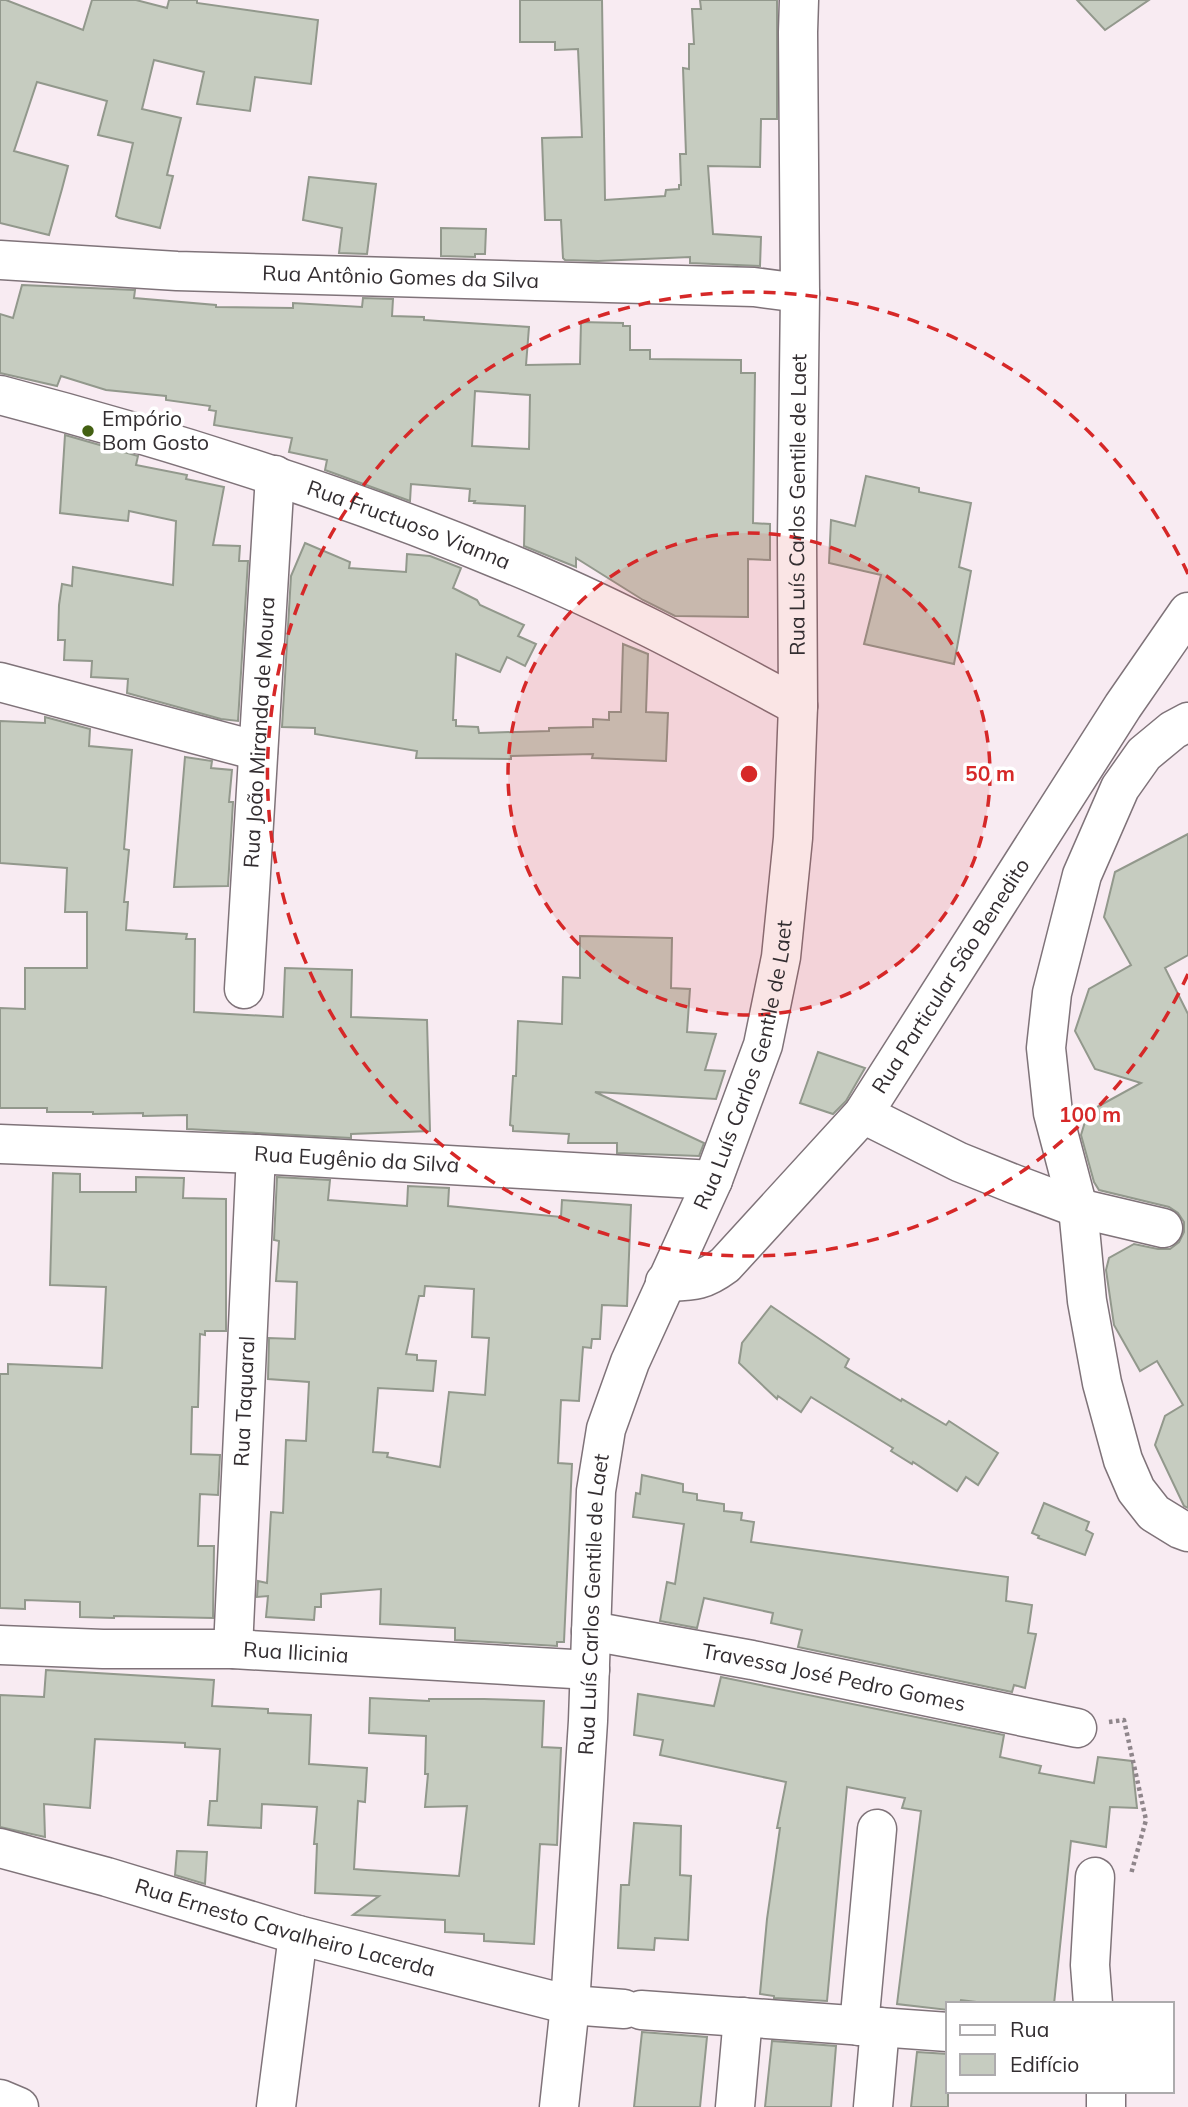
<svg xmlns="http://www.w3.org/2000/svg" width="1188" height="2107" viewBox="0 0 1188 2107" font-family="Mulish,sans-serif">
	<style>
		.building { fill: #c6ccc0; stroke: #92988c; stroke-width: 2; fill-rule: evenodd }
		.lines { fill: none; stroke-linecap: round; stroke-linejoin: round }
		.minor-casing { stroke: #7f7379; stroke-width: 41 }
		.path { stroke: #8f868b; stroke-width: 4.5; stroke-dasharray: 3.5 3.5; stroke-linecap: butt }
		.minor { stroke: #fff; stroke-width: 38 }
		.ring { fill: none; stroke: #d62828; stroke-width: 3.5; stroke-dasharray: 12 9 }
		.poi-dot { fill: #436012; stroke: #fff; stroke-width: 2.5 }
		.labels { text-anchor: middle; stroke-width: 7; stroke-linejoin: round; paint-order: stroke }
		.street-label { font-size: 21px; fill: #332e31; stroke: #fff }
		.poi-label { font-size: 21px; fill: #332e31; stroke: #fff; text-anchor: start }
		.centre { fill: #d62828; stroke: #fff; stroke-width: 3.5 }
		.ring-label { font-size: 21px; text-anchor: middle; font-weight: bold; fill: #d62828; stroke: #fff; stroke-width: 7; stroke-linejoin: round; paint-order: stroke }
	</style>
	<rect width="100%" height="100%" fill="#f8ebf2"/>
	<g class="building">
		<polygon points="0,0 6,0 83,30 92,0 136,0 167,8 169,0 197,0 197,3 318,20 311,84 255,77 250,111 197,104 204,72 154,60 142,109 181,118 167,175 173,176 160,228 119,218 116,216 133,143 98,135 107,101 37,82 14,151 68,166 62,189 49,235 0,223"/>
		<polygon points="520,0 602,0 605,200 665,196 666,190 679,189 679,185 681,185 680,154 686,154 683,68 689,69 689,44 694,44 692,9 701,9 700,0 777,0 777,119 761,119 760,167 708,166 713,234 761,237 760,266 690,263 690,257 598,261 565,260 563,258 561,220 545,220 542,138 582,137 578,49 555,50 555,42 520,42"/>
		<polygon points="1077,0 1149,0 1105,30"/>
		<polygon points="309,177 376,184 367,254 339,253 342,228 303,220"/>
		<polygon points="441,228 486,229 485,254 475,254 475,257 441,256"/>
		<path d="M22,285l113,5 -1,8 82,7v2l77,1v-5l69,4 1,-9 30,1 -1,17 32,1v3l105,7 -3,38 54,-1 1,-42 42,1v3h7v24h20v9l91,1v13h14l-2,150 17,1v36l-22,-1v58l-73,-1 -32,-16 -67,-42v9l-52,-21 1,-40 -51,-3 1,-2h-6l1,-12 -59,-5 -1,17 -85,-31 2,-10 -38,-8 3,-14 -78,-13 2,-14 -7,-1 1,-4 -44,-6v-4l-60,-6 -45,-14 -4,10 -57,-13v-59l13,4zM475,391l55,4 -1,54 -57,-3z"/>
		<polygon points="65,435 138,456 136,465 187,475 186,479 224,487 213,545 240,546 239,561 248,561 238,721 221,719 127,693 128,679 91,677 92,661 64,660 65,640 58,640 59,605 62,584 72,586 73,567 173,585 176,521 129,511 128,521 60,513"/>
		<polygon points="866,476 919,488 919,492 971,503 959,567 971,571 954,664 864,644 881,575 829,563 831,520 855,526"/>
		<polygon points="305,543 350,562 349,568 406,572 407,554 430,556 461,568 453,588 477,600 480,605 524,625 518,636 536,644 525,666 507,657 500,672 456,654 453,720 456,720 456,726 478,727 479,733 549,731 549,728 593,727 593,719 609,720 609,712 621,712 623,644 648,654 646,712 668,713 666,761 592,758 593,754 511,756 511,759 416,758 417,751 315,734 315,728 282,727 291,576"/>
		<polygon points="45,717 90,729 89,746 132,750 124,849 129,850 124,902 128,902 126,930 187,934 186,939 195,939 194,1012 283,1017 285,968 352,970 351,1017 427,1020 430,1131 351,1134 351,1138 187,1129 187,1115 143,1116 143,1113 93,1114 93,1112 47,1112 47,1108 0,1108 0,1008 25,1009 25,968 87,968 87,912 65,912 67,868 0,863 0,721 45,723"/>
		<polygon points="185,757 212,761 211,768 232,770 229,802 233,802 228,886 174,887"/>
		<polygon points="1188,834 1188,955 1165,968 1188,1014 1188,1508 1184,1506 1155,1445 1165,1416 1183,1405 1157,1361 1140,1371 1114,1325 1106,1270 1109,1258 1134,1244 1158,1249 1170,1249 1179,1242 1184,1232 1184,1222 1178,1213 1169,1207 1099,1190 1094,1182 1081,1135 1088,1112 1141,1083 1095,1069 1075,1031 1089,989 1131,965 1104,917 1115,872"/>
		<polygon points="580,936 672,938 671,988 690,989 687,1032 716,1034 705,1070 725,1071 716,1099 595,1092 704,1143 699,1156 617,1153 617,1143 568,1143 569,1134 513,1131 513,1126 510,1125 513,1076 516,1076 518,1021 562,1024 563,977 580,978"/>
		<polygon points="818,1052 865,1068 846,1101 833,1114 800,1103"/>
		<polygon points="53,1173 80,1174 80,1192 136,1192 136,1177 184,1178 183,1198 226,1199 226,1331 205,1331 205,1335 200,1334 198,1407 192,1407 191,1454 220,1455 218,1495 200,1494 198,1546 214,1546 213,1618 114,1616 114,1618 80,1617 80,1602 25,1600 25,1609 0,1608 0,1374 8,1374 8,1364 102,1368 106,1287 50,1285"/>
		<path d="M277,1177l53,3 -2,20 79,6 1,-20 41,2 -1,18 113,11 1,-17 69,5 -4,101 -25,-1 -2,34h-8l-1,9 -8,-1 -4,54 -18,-1 -3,63 14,1 -8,178h-7v4l-102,-6v-12l-75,-4 1,-35 -60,5v13h-6l-1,13 -48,-3 2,-21 -11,1 1,-16 9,2 4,-71 12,1 3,-73 20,1 3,-59 -41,-3 1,-41 26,1 2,-57 -21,-1 3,-40 -5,-1zM425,1286l49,3 -2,48 17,1 -4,57 -36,-3 -9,75 -53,-10 1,-4 -15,-1 5,-64 55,3 3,-30 -19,-1v-5l-11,-1 13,-58h5z"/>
		<polygon points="771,1306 849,1359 845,1367 901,1401 902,1399 946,1425 949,1421 998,1453 978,1485 966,1477 957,1491 913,1462 912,1464 891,1451 893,1448 811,1397 801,1412 778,1396 777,1399 739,1363 742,1343"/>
		<polygon points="642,1475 683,1484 683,1492 697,1494 697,1500 724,1504 724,1511 742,1513 741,1520 754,1522 751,1542 1008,1577 1006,1601 1032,1605 1028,1633 1036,1634 1025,1688 1014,1685 1012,1692 798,1647 802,1630 771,1623 773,1613 704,1598 697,1628 660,1621 667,1582 675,1584 684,1524 633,1517 636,1493 640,1494"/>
		<polygon points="1044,1503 1089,1522 1086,1530 1093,1534 1085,1555 1038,1538 1039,1536 1032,1533"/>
		<polygon points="46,1670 214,1680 212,1706 268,1709 268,1713 311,1715 309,1764 367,1768 365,1802 358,1801 354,1869 366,1870 459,1876 467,1806 425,1807 428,1774 425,1774 426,1736 369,1733 370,1698 429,1701 429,1699 484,1699 544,1701 542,1747 561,1748 557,1845 540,1844 534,1944 484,1941 484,1934 445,1932 445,1920 353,1915 379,1896 315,1893 317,1844 314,1844 317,1807 262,1804 261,1828 208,1825 210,1801 217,1801 220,1749 185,1747 185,1743 95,1739 90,1808 44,1804 45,1837 0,1827 0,1695 44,1697"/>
		<polygon points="721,1677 1004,1735 1000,1757 1041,1766 1039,1773 1094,1783 1098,1757 1132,1761 1137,1808 1110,1807 1106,1847 1071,1841 1054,2004 993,2004 961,2000 960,2004 948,2004 948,2010 897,2004 921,1811 902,1808 905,1798 847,1787 827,2001 774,1998 774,1996 760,1994 767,1919 780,1828 777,1828 786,1782 660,1755 663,1740 634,1735 638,1694 714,1706"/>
		<polygon points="634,1823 681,1826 680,1875 691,1876 688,1940 655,1938 654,1950 618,1948 621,1885 629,1885"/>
		<polygon points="177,1851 207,1852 205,1884 175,1875"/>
		<polygon points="642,2032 707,2037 700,2107 634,2107"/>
		<polygon points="772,2041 836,2046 831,2107 765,2107"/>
		<polygon points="917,2052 948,2054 948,2107 911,2107"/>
	</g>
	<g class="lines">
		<defs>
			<g id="minor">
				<path id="s1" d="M0,260l177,11 577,16 46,6"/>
				<path id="s2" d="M0,395c175,46 346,100 513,170 98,40 192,91 285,141"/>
				<polyline points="0,682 258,751"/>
				<polyline points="1188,722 1173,730 1144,754 1120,788 1082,875 1052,993 1046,1048 1053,1113 1078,1208 1087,1301 1102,1383 1123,1460 1136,1490 1154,1513 1180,1529 1188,1532"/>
				<path id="s3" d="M244,989l31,-514"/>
				<polyline points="863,1114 959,1162 1014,1184 1078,1208 1163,1228"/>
				<path id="s4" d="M0,1144l256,10 457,26"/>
				<path id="s5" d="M665,1282c28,-1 37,0 60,-17l138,-151 260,-408 65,-94"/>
				<path id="s6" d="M591,1631l161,29 325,68"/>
				<path id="s7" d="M0,1645l103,4h130l357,21"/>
				<path id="s8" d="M233,1649l23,-495"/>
				<path id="s9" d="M0,1848l107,29 191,58 272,70 54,4"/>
				<polyline points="1093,2004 1090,1965 1095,1877"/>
				<polyline points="641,2010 948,2032"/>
				<polyline points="859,2026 877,1829"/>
				<polyline points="0,2099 19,2107"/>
				<polyline points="276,2107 298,1935"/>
				<path id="s10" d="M559,2107l11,-102 18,-284 8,-230 10,-62 24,-67 83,-182 50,-135 18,-88 12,-119 5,-132 -1,-167 3,-246 -2,-261 1,-32"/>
				<polyline points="735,2107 743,2017"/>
				<polyline points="873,2107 880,2027"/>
				<polyline points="1106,2107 1106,2091"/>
			</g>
		</defs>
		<use href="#minor" class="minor-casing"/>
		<polyline class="path" points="1109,1722 1124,1720 1146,1820 1131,1874"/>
		<use href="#minor" class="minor"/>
	</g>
	<circle cx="749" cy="774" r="241" fill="#d62828" fill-opacity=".12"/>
	<g class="ring">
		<circle cx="749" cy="774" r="241"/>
		<path d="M1188 974A482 482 0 1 1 1188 574"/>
	</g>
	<circle class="poi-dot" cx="88" cy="431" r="7"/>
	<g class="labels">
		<g class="street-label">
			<text dy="7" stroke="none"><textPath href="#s1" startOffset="401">Rua Antônio Gomes da Silva</textPath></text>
			<text dy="7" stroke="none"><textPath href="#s10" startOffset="1638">Rua Luís Carlos Gentile de Laet</textPath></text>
			<text dy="7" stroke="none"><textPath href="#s2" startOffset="429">Rua Fructuoso Vianna</textPath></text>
			<text dy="7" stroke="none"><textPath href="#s3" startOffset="257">Rua João Miranda de Moura</textPath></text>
			<text dy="7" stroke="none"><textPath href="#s5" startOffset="432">Rua Particular São Benedito</textPath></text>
			<text dy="7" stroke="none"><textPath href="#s10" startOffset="1071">Rua Luís Carlos Gentile de Laet</textPath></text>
			<text dy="7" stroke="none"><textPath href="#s4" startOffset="357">Rua Eugênio da Silva</textPath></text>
			<text dy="7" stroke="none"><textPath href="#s8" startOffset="248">Rua Taquaral</textPath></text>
			<text dy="7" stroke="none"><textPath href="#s10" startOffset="504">Rua Luís Carlos Gentile de Laet</textPath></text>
			<text dy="7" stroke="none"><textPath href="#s7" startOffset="296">Rua Ilicinia</textPath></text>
			<text dy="7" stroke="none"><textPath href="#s6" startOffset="247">Travessa José Pedro Gomes</textPath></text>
			<text dy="7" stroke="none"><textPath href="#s9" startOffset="296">Rua Ernesto Cavalheiro Lacerda</textPath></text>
		</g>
		<g class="poi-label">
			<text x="102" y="426">Empório<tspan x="102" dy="24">Bom Gosto</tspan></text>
		</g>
	</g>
	<circle cx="749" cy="774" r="10" class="centre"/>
	<g class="ring-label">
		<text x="990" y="781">50 m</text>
		<text x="1090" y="1122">100 m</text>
	</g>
	<rect x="946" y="2002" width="228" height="91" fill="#ffffff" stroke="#adabad" stroke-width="2"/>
	<rect x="960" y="2025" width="35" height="10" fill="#ffffff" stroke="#adabad" stroke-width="2"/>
	<text x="1010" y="2037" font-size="21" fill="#332e31">Rua</text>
	<rect x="960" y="2054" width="35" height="21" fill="#c6ccc0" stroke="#adabad" stroke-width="2"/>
	<text x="1010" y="2072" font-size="21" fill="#332e31">Edifício</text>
</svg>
